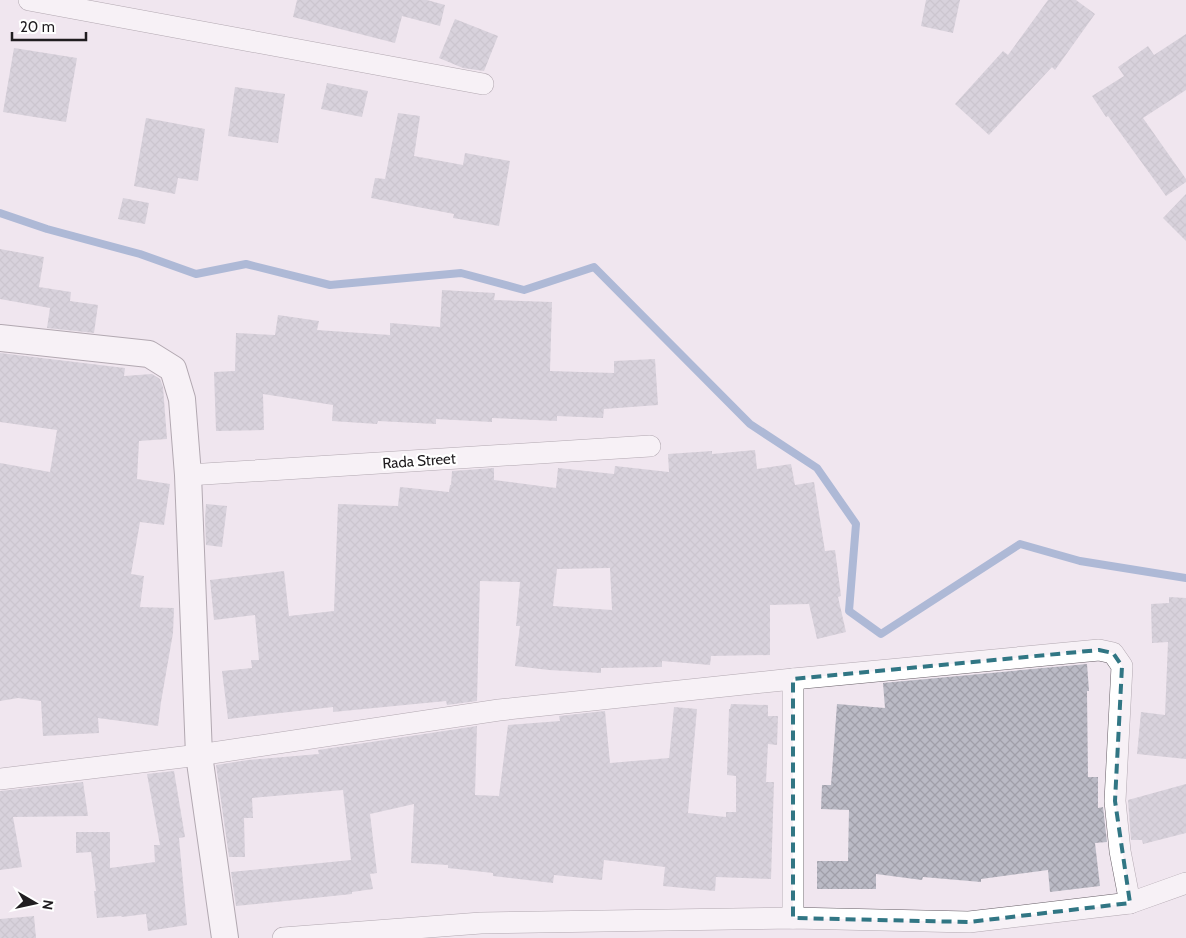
<svg xmlns="http://www.w3.org/2000/svg" width="1186" height="938" viewBox="0 0 1186 938" font-family="Cabin,sans-serif">
	<style>
		.lines { fill: none; stroke-linecap: round; stroke-linejoin: round }
		.stream { stroke: #5d83b9; stroke-width: 8 }
		.building { fill: url(#building-cross-hatch); fill-rule: evenodd }
		.minor-casing { stroke: #665e66; stroke-width: 22 }
		.tertiary-casing { stroke: #665e66; stroke-width: 28 }
		.minor { stroke: #fff; stroke-width: 21 }
		.tertiary { stroke: #fff; stroke-width: 26 }
		.marked { fill: none; stroke: #317684; stroke-width: 4; stroke-dasharray: 10 6; stroke-linejoin: round }
		.labels { text-anchor: middle; stroke-width: 4.5; stroke-linejoin: round; paint-order: stroke }
		.street-label { font-size: 15px; fill: #201d20; stroke: #fff }
	</style>
	<defs>
		<pattern id="building-cross-hatch" width="8" height="8" patternUnits="userSpaceOnUse" patternTransform="scale(1.25)"><rect width="8" height="8" fill="#babac5"/><path d="M0 0l8 8M0 8l8-8" fill="none" stroke="#a09fa9"/></pattern>
	</defs>
	<rect width="100%" height="100%" fill="#f0e6ef"/>
	<g class="lines">
		<polyline class="stream" points="0,213 47,229 140,254 196,274 246,264 330,285 461,273 524,290 594,267 750,424 817,468 856,524 849,611 881,634 1020,544 1080,561 1186,578"/>
	</g>
	<g class="building">
		<polygon points="297,0 427,0 445,5 440,26 402,16 395,43 293,17"/>
		<polygon points="926,0 960,0 953,33 921,26"/>
		<polygon points="1048,0 1076,0 1095,14 1055,70 1052,67 989,135 955,104 1003,51 1008,55"/>
		<polygon points="455,19 498,36 484,71 463,68 439,58"/>
		<polygon points="1186,34 1186,90 1143,118 1186,179 1186,182 1166,196 1108,116 1106,117 1092,96 1124,76 1118,67 1148,46 1154,55"/>
		<polygon points="14,48 77,58 66,122 3,112"/>
		<polygon points="327,83 368,91 362,117 321,109"/>
		<polygon points="235,87 285,94 278,143 228,136"/>
		<polygon points="398,113 420,116 414,156 463,165 465,153 510,161 499,226 453,218 454,214 371,198 375,178 385,179"/>
		<polygon points="146,118 205,129 198,181 178,178 175,194 134,186"/>
		<polygon points="1186,194 1186,241 1163,218"/>
		<polygon points="123,198 149,203 145,224 118,219"/>
		<polygon points="0,249 44,257 39,287 71,292 70,301 98,305 94,333 47,328 50,308 0,299"/>
		<polygon points="442,290 495,293 494,300 552,302 550,371 614,373 614,361 655,359 658,405 604,409 603,418 557,416 557,421 492,418 492,422 436,419 436,424 378,421 377,424 332,421 333,405 263,394 264,430 216,431 214,372 235,371 236,333 275,335 278,315 319,321 317,330 390,335 390,323 440,327"/>
		<polygon points="0,353 125,368 124,376 152,374 160,379 163,387 167,439 139,441 137,479 170,484 164,525 140,522 131,574 144,576 140,607 174,608 173,633 161,702 158,726 98,718 99,733 43,736 41,701 18,698 0,701 0,463 50,472 57,430 0,422"/>
		<path d="M755,450l2,19 34,-5 4,21 19,-3 11,69 10,-1 6,46 -3,1 8,35 -29,7 -8,-35 -39,1v50l-59,1 -1,9 -48,-4v6l-61,1v5l-52,-3 -34,-4 5,-40h-4l4,-44 -40,-1 -3,120 -30,4 -1,-4 -113,11v-5l-105,12 -6,-48 30,-3 -1,-8h8l-4,-45 -41,5 -4,-40 74,-9 5,45 45,-5 4,-107 60,2 2,-19 49,5 1,-7h1l1,-14 42,-3v12l62,8 2,-20 56,6 1,-8 54,6 -1,-18 44,-3v3zM610,568l2,42 -59,-4 4,-37z"/>
		<polygon points="206,504 227,506 222,547 206,545 205,519"/>
		<polygon points="1169,597 1186,598 1186,759 1137,754 1141,712 1165,715 1168,642 1152,643 1151,604 1169,603"/>
		<polygon points="1087,664 1089,691 1087,691 1088,777 1098,777 1098,808 1103,807 1107,842 1095,843 1100,886 1050,892 1048,870 981,879 981,882 923,877 922,880 876,874 876,889 817,889 817,861 848,861 849,810 821,809 822,785 831,785 837,704 885,708 883,683"/>
		<polygon points="731,704 768,705 768,716 778,716 777,745 768,744 766,782 774,782 771,879 716,877 715,891 663,886 665,867 604,860 602,880 554,875 553,883 493,876 493,873 448,868 448,865 411,863 414,804 370,814 377,873 370,874 373,889 352,892 352,894 236,906 231,872 351,860 343,790 252,798 253,818 244,818 245,857 229,857 216,765 248,760 319,754 318,750 477,726 475,795 499,796 508,725 560,721 559,716 605,711 610,763 669,758 674,707 697,709 688,813 726,817 726,812 736,812 736,776 727,775 729,709 730,709"/>
		<polygon points="174,771 185,837 179,838 187,925 148,931 146,914 122,917 121,916 97,918 94,891 96,891 91,852 76,853 76,832 110,832 110,868 155,862 154,845 160,845 147,774"/>
		<polygon points="83,782 88,816 13,817 22,867 0,870 0,791"/>
		<polygon points="1186,784 1186,833 1143,844 1142,840 1131,840 1128,800"/>
		<polygon points="34,916 36,938 0,938 0,919"/>
	</g>
	<g class="lines">
		<defs>
			<g id="minor">
				<polyline points="29,0 483,84"/>
				<polyline points="188,475 650,446"/>
				<polyline points="793,679 793,918"/>
				<polyline points="0,779 199,755 499,710 793,679 1099,650 1113,653 1122,666 1115,801 1120,851 1130,903"/>
				<polyline points="283,938 481,923 793,918 969,922 1130,903 1186,883"/>
			</g>
			<polyline id="tertiary" points="0,338 149,354 173,369 182,399 188,475 199,755 225,938"/>
		</defs>
		<use href="#minor" class="minor-casing"/>
		<use href="#tertiary" class="tertiary-casing"/>
		<use href="#minor" class="minor"/>
		<use href="#tertiary" class="tertiary"/>
	</g>
	<path d="M0 0H1186V938H0ZM1099,650l14,3 9,13 -7,135 15,102 -161,19 -176,-4v-239z" fill="#f0e6ef" fill-opacity=".55" fill-rule="evenodd"/>
	<path class="marked" d="M1099,650l14,3 9,13 -7,135 15,102 -161,19 -176,-4v-239z"/>
	<g class="labels">
		<g class="street-label">
			<text transform="translate(419 461) rotate(-4)" y="5">Rada Street</text>
		</g>
	</g>
	<g transform="translate(35 903) rotate(99)" stroke="#ffffff" stroke-width="4" paint-order="stroke">
	<path d="M0-4L9 19L0 12L-9 19Z" fill="#201d20"/>
	<text y="-8" font-size="14" font-weight="bold" text-anchor="middle" fill="#201d20">N</text>
	</g>
	<path d="M12 32v8h74v-8" fill="none" stroke="#201d20" stroke-width="2.5"/>
	<text x="20" y="32" font-size="15" fill="#201d20" stroke="#ffffff" stroke-width="4" paint-order="stroke">20 m</text>
</svg>
